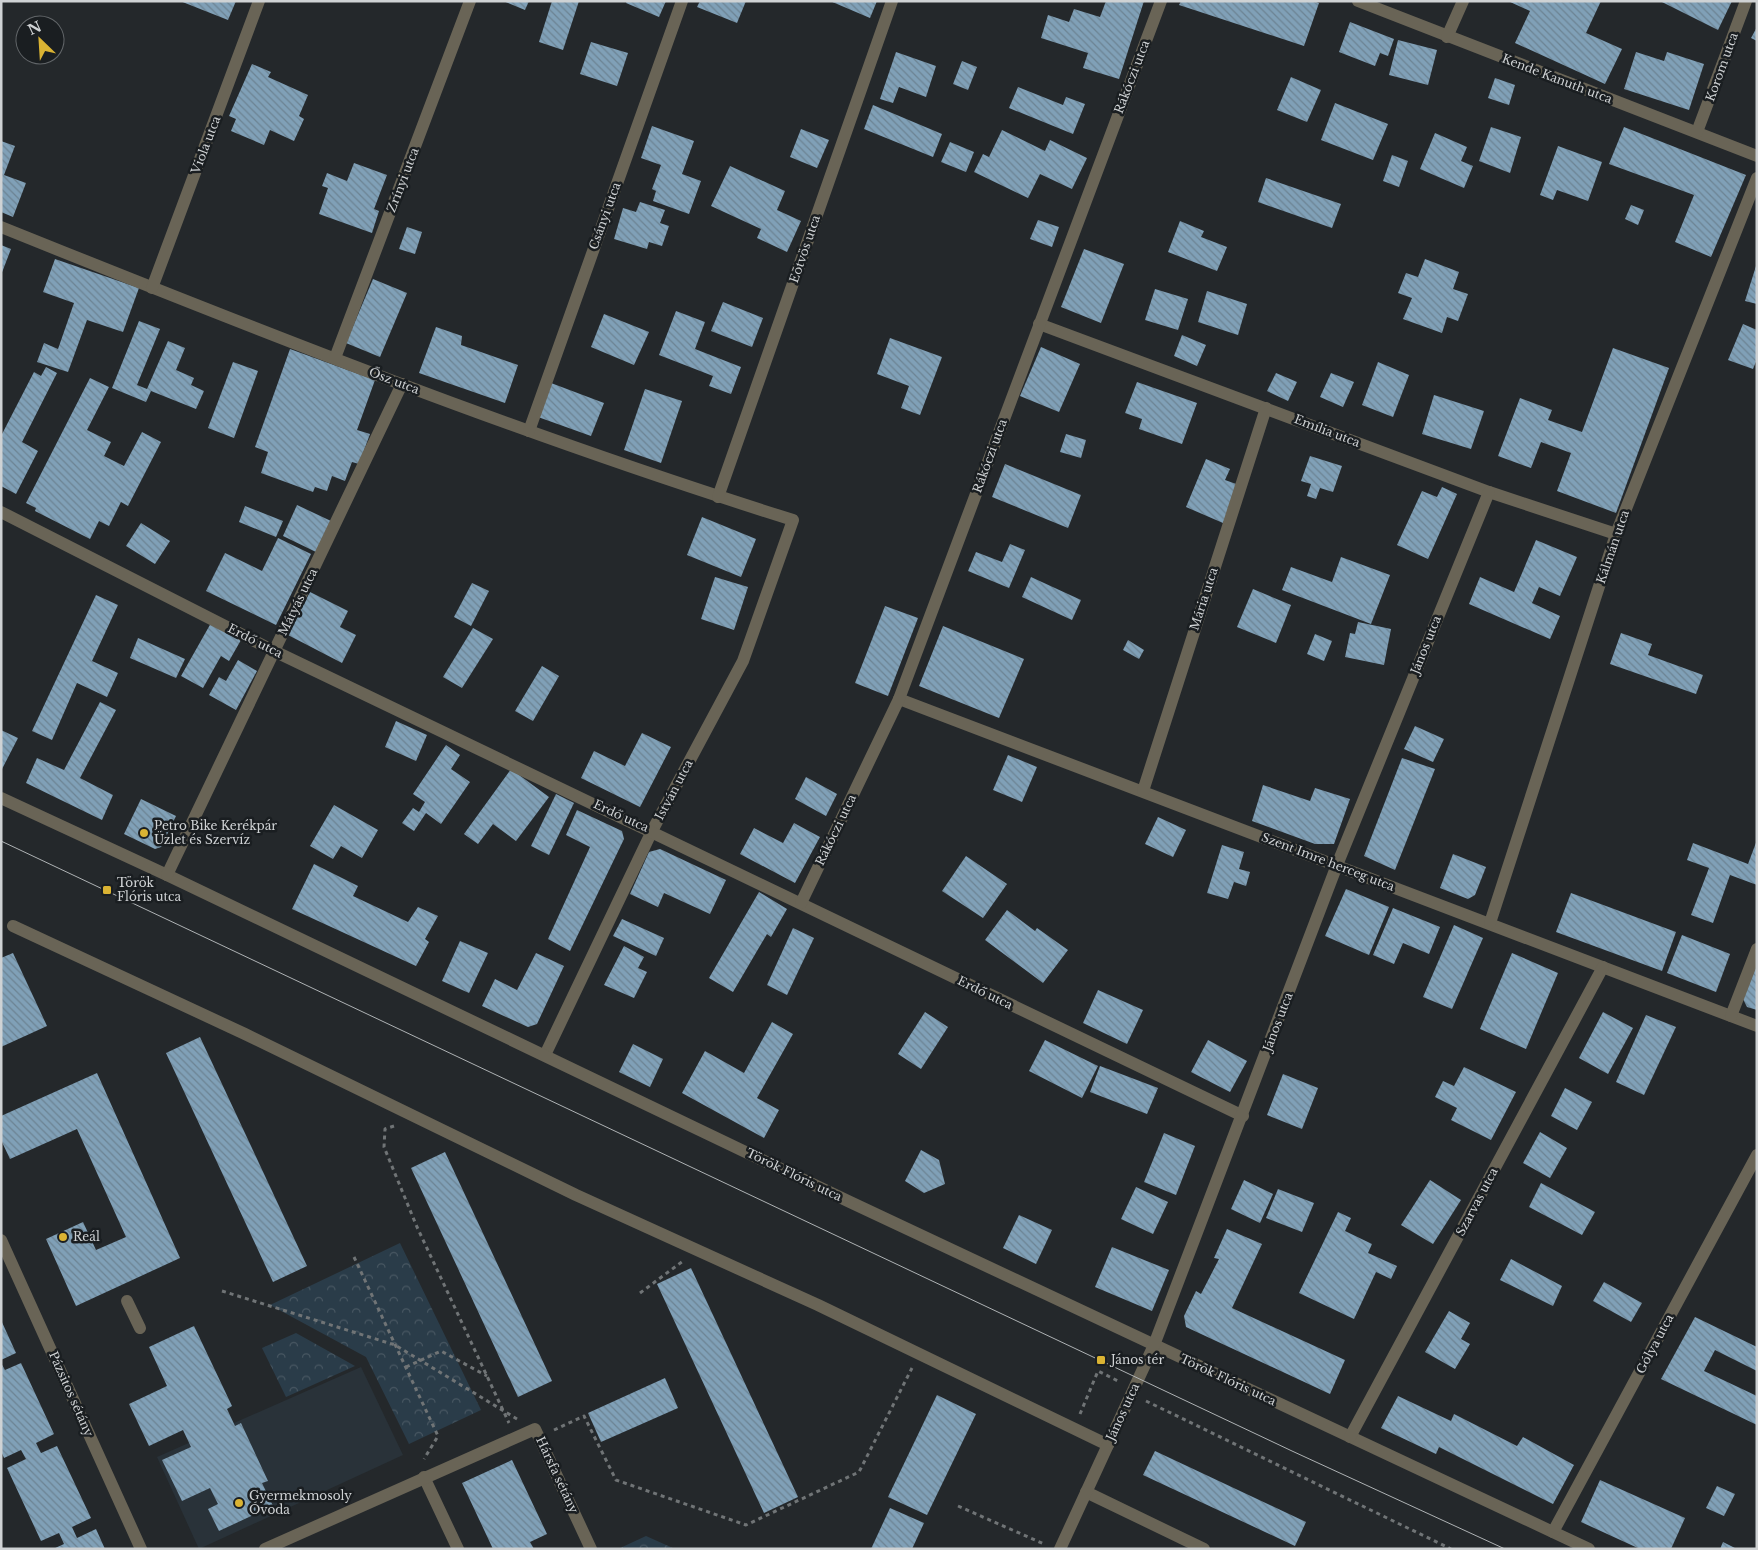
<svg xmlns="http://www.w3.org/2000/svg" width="1758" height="1550" viewBox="0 0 1758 1550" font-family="'Libre Baskerville',serif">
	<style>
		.built { fill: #293239 }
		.park { fill: url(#park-crowns) }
		.building { fill: url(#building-back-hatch) }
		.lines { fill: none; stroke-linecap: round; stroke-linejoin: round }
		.path { stroke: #707476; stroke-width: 3; stroke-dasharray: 4 4; stroke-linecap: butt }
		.minor { stroke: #696456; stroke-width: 12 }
		.tram { stroke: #aeb2b4; stroke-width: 1 }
		.poi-dot { fill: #dab333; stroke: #1a1e21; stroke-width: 2 }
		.labels { text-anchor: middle; stroke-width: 5; stroke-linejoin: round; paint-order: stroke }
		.street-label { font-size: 12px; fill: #cfd2d4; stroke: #1a1e21 }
		.poi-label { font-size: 12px; fill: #cfd2d4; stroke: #1a1e21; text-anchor: start }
	</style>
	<defs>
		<pattern id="park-crowns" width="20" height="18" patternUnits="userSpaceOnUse" patternTransform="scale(1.25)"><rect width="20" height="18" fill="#2a3c49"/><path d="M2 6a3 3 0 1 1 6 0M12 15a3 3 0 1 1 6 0" fill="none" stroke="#485762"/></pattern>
		<pattern id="building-back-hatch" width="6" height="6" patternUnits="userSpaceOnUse" patternTransform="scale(1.25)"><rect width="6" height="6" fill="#80a0b7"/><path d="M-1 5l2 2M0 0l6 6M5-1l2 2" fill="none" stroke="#6c8393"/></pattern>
	</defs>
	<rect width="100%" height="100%" fill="#24282b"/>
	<polygon class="built" points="361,1367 403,1455 199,1549 157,1457"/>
	<g class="park">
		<polygon points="400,1243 481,1410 409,1444 366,1357 270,1305"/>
		<polygon points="296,1333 355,1366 286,1397 262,1348"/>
		<polygon points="646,1536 675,1549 618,1549"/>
	</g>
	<g class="building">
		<polygon points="180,1 236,1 228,20"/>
		<polygon points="503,1 529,1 525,10"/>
		<polygon points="552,1 579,1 563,50 539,42"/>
		<polygon points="627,1 666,1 659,17 626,3"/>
		<polygon points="700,1 746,1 737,23 697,7"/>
		<polygon points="830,1 877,1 870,18"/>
		<polygon points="1106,1 1144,1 1119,79 1083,68 1088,53 1041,38 1048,15 1069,22 1074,9 1100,17"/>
		<polygon points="1181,1 1313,1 1319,3 1304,46 1179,5"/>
		<polygon points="1508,1 1601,1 1586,33 1622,49 1605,84 1515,43 1530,11"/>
		<polygon points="1660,1 1732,1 1718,30"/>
		<polygon points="1350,22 1394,39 1388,56 1380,53 1375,66 1339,52"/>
		<polygon points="1757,27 1757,41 1751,38"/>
		<polygon points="1398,40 1437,50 1428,85 1389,75"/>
		<polygon points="591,42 628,53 617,86 580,74"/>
		<polygon points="896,52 936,66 926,97 899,87 893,103 880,99"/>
		<polygon points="1636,52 1664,61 1667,52 1704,64 1689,110 1624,89"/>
		<polygon points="962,61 977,67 968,90 953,84"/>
		<polygon points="252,64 271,72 268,77 308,95 299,116 304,119 294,141 270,130 264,145 231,131 236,119 229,116"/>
		<polygon points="1291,77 1321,90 1307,122 1277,110"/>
		<polygon points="1495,78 1515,85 1509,105 1488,98"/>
		<polygon points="1018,87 1063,105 1066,97 1085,104 1073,134 1009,108"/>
		<polygon points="1335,103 1388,124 1373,160 1321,140"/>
		<polygon points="873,105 942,134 933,157 864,129"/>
		<polygon points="652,126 694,141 682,174 701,181 689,214 653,201 656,191 652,189 661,165 641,158"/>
		<polygon points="1491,127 1521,137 1510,173 1479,161"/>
		<polygon points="1624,127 1746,175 1711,257 1675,242 1694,195 1609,164"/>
		<polygon points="801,129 829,140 817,168 790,157"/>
		<polygon points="1002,130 1045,151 1050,140 1087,158 1072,189 1040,174 1028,198 974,172 983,154 989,157"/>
		<polygon points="1435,133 1467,147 1461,161 1473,166 1464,188 1420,169"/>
		<polygon points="1,141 15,146 4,175 26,183 13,217 1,212"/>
		<polygon points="950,142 974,152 966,172 941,162"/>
		<polygon points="1558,146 1602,162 1588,201 1557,190 1553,200 1540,195"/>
		<polygon points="1392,155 1408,161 1399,187 1383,181"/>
		<polygon points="354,163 387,175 374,209 379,211 372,233 319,214 328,188 322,186 327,173 347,181"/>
		<polygon points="730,166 785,191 777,210 801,221 787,252 757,238 761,229 711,206"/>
		<polygon points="1266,178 1341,204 1332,228 1258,202"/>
		<polygon points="640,202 665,210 660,223 669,226 662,246 649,242 647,249 614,239 623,208 636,212"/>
		<polygon points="1631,205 1644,210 1638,225 1625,219"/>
		<polygon points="1038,220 1059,227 1052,247 1030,239"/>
		<polygon points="1180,221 1204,231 1201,237 1227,247 1217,271 1168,252"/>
		<polygon points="407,227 422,232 415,254 399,249"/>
		<polygon points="1,245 11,249 1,275"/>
		<polygon points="1084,249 1124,264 1101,323 1061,307"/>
		<polygon points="55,259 139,288 123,332 87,320 68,372 37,362 44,343 58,349 74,303 43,292"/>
		<polygon points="1425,259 1459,272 1453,289 1468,294 1458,321 1447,317 1442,333 1403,319 1412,298 1398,293 1406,273 1418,277"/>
		<polygon points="1756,266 1757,266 1757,304 1745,301"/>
		<polygon points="373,279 407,293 380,357 346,343"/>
		<polygon points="1155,289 1188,299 1178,330 1145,320"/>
		<polygon points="1207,291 1247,304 1238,335 1198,322"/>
		<polygon points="723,302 763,318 752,347 711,331"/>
		<polygon points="676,311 705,322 695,349 741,367 731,394 709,386 713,376 659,355"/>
		<polygon points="604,314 649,332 634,365 591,347"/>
		<polygon points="139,321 160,329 137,385 147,389 168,341 185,348 176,370 194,378 191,385 204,391 196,409 151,391 146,402 112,388"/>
		<polygon points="1743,324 1757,330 1757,359 1753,369 1728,360"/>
		<polygon points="436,327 462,336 461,345 518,365 505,403 419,373"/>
		<polygon points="1182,335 1206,345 1197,366 1174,356"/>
		<polygon points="890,338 942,357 920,415 901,408 909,386 877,374"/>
		<polygon points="1041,347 1080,364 1059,412 1020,396"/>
		<polygon points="1613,348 1669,368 1616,513 1557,491 1571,453 1541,442 1531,468 1498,456 1520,398 1552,410 1548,420 1582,432"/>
		<polygon points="290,349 375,380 357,430 370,434 359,464 352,462 345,481 332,476 327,491 315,487 313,492 261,473 268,452 255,447"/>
		<polygon points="233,362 258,371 234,438 208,428"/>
		<polygon points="1378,362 1409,375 1393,417 1362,405"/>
		<polygon points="46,367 57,373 22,442 38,451 16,494 1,486 1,436 34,372 41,376"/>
		<polygon points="1276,373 1297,382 1288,401 1267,391"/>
		<polygon points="1331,373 1354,382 1343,407 1320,397"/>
		<polygon points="90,378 109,387 87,430 111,442 104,456 124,466 142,432 161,442 128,506 121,502 109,526 99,521 90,539 35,511 36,508 26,503"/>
		<polygon points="1137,382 1197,403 1182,444 1139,429 1142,419 1125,413"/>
		<polygon points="551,383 604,403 591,436 538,417"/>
		<polygon points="645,389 682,401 661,463 624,450"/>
		<polygon points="1434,395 1484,411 1471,449 1422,434"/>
		<polygon points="1066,434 1086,440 1081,458 1060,452"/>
		<polygon points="1310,456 1342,466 1333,492 1320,488 1316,499 1307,496 1311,484 1301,481"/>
		<polygon points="1206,459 1230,469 1225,480 1239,485 1223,523 1186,507"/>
		<polygon points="1005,464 1081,495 1068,528 992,497"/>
		<polygon points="1442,487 1457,494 1428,559 1397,545 1422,491 1437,497"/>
		<polygon points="297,505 331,521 316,552 283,536"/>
		<polygon points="245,506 283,521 276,537 239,522"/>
		<polygon points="702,517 756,539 741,577 687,555"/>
		<polygon points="141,523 170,541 155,564 126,546"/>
		<polygon points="278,538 311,554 276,625 206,591 225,553 262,571"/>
		<polygon points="1536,540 1577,557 1560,596 1539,587 1532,603 1560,616 1550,639 1469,604 1480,577 1514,592"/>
		<polygon points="1010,544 1025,550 1009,588 968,571 976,552 1002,562"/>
		<polygon points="1341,557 1390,575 1371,624 1282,590 1291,567 1332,582"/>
		<polygon points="715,577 748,587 734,630 701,619"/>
		<polygon points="1031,577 1081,600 1072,620 1022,597"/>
		<polygon points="472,583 489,591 471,626 454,617"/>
		<polygon points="1253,589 1291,605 1276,643 1237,627"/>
		<polygon points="310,592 348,611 340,627 356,635 342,663 288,635"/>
		<polygon points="96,595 118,605 92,661 118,673 107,697 77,683 52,740 32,731"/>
		<polygon points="885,606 918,618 888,696 855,683"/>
		<polygon points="1358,622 1391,629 1384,665 1345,657 1350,633 1355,634"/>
		<polygon points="211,623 241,640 229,661 221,656 203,688 181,676"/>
		<polygon points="943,626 1024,659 999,718 919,686"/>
		<polygon points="473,628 493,639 462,688 443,677"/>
		<polygon points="1621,633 1652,644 1648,655 1703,675 1696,694 1610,664"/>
		<polygon points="1315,634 1332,641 1324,661 1307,654"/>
		<polygon points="138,638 185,659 176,678 130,658"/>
		<polygon points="1128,640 1144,650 1139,659 1123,650"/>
		<polygon points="238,660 257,671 236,710 209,695 219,677 226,681"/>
		<polygon points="542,666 559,676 533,721 515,711"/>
		<polygon points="100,702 116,710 80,778 113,795 102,820 26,783 37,758 64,770"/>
		<polygon points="396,721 427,735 416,761 385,747"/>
		<polygon points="1415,726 1444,739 1433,762 1404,749"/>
		<polygon points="1,730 18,738 1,771"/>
		<polygon points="642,733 671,747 640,807 581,778 594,751 625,766"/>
		<polygon points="446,745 460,755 451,769 470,782 441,824 426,813 414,831 402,823 413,808 419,812 425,802 413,794"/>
		<polygon points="1008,755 1037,767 1022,802 993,790"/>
		<polygon points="1402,758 1435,769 1395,870 1364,856"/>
		<polygon points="511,769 549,797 516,841 493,824 478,844 464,834"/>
		<polygon points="806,777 837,794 826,816 795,799"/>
		<polygon points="1263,785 1310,801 1315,788 1350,799 1334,844 1315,844 1252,821"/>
		<polygon points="556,794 574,803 549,855 531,846"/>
		<polygon points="141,799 176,816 161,847 155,849 124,834"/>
		<polygon points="334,805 378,830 362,858 341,846 333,859 310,846"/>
		<polygon points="577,810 622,831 624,839 570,951 548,939 590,847 566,835"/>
		<polygon points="1158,817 1186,830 1173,857 1145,844"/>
		<polygon points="794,823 820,837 795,883 740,854 754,828 783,843"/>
		<polygon points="1757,840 1757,885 1730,875 1713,923 1691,915 1709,868 1687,860 1693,843 1748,864"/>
		<polygon points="1222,845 1244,852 1239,869 1250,872 1246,886 1234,882 1228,899 1207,893"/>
		<polygon points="660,849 726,880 710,914 664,893 658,907 630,894 649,852"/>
		<polygon points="1453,854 1486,867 1475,895 1468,899 1440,888"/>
		<polygon points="966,856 1007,884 983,918 942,891"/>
		<polygon points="314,864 358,886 353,896 408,922 418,907 438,916 425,939 429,942 416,966 292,909"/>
		<polygon points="1346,889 1389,907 1369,955 1325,936"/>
		<polygon points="759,892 787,909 771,937 767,934 733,992 709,978"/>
		<polygon points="1571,893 1676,932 1662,971 1556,932"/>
		<polygon points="1393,908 1440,927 1429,954 1403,943 1394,964 1373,955"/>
		<polygon points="1007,910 1035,931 1037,928 1068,950 1043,983 985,940"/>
		<polygon points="622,919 664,938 656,956 613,936"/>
		<polygon points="1454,925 1483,938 1452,1009 1423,997"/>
		<polygon points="793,928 814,938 787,995 767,985"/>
		<polygon points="1682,935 1730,954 1716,992 1667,973"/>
		<polygon points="460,941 488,953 469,993 442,981"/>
		<polygon points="624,946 644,957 638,968 647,972 634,998 604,985"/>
		<polygon points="13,953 47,1026 1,1047 1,958"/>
		<polygon points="536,953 564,966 537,1024 528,1027 482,1006 495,979 517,990"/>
		<polygon points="1512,953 1558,973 1526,1049 1480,1029"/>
		<polygon points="1757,960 1757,1010 1747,1007 1743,999"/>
		<polygon points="1098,990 1143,1010 1127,1044 1083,1023"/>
		<polygon points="925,1012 948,1027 921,1069 898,1054"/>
		<polygon points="1603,1012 1633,1028 1608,1074 1579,1058"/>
		<polygon points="1646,1015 1676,1027 1644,1095 1616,1082"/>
		<polygon points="772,1022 793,1034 757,1098 779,1110 764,1138 682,1093 705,1051 744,1073"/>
		<polygon points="200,1037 307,1266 273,1282 166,1053"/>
		<polygon points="1045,1040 1098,1066 1082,1098 1029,1071"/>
		<polygon points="1208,1040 1247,1061 1230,1092 1191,1072"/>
		<polygon points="633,1044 663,1059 650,1087 619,1072"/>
		<polygon points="1100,1066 1158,1088 1147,1114 1090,1092"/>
		<polygon points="1464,1067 1516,1092 1491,1140 1451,1120 1457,1108 1435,1097 1443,1081 1454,1086"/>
		<polygon points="97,1073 180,1258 76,1306 46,1239 83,1222 96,1250 126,1237 77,1129 10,1159 1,1140 1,1116"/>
		<polygon points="1283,1074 1318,1088 1302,1129 1267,1115"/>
		<polygon points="1565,1088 1592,1102 1577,1130 1551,1116"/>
		<polygon points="1540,1132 1567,1148 1550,1178 1523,1163"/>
		<polygon points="1164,1133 1195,1146 1176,1195 1144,1182"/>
		<polygon points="921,1150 939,1160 945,1184 924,1193 905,1181"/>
		<polygon points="445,1152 552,1381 518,1397 411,1168"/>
		<polygon points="1244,1180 1273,1194 1260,1223 1231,1209"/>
		<polygon points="1430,1180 1461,1200 1433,1244 1401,1225"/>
		<polygon points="1541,1183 1595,1212 1582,1235 1529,1207"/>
		<polygon points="1136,1187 1168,1202 1153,1234 1121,1219"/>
		<polygon points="1278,1189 1314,1203 1302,1232 1266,1218"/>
		<polygon points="1338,1212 1351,1218 1345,1231 1372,1244 1368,1253 1397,1266 1391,1279 1376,1272 1354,1319 1299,1293"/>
		<polygon points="1019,1215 1052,1230 1036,1264 1003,1248"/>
		<polygon points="1227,1229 1262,1244 1232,1308 1345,1360 1330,1394 1186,1327 1184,1316 1196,1291 1201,1294 1219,1259 1214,1258"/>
		<polygon points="1112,1247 1169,1270 1152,1311 1095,1287"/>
		<polygon points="1511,1259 1562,1286 1553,1306 1500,1280"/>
		<polygon points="691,1268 798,1497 764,1513 657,1284"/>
		<polygon points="1604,1282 1642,1303 1631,1322 1593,1301"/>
		<polygon points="1449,1311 1470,1323 1461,1339 1470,1344 1455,1369 1425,1352"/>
		<polygon points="1695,1317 1757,1347 1757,1371 1715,1350 1704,1371 1757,1396 1757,1425 1661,1379"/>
		<polygon points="1,1320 16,1353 1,1360"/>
		<polygon points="194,1326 232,1406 227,1409 235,1426 241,1423 268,1481 262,1483 273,1506 219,1531 208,1509 218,1504 210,1488 182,1501 162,1460 191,1447 183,1430 149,1446 129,1404 167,1386 149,1347"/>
		<polygon points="1,1363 5,1370 21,1363 54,1434 36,1443 41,1453 57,1446 91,1518 72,1527 77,1538 96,1529 105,1549 53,1549 64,1544 59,1533 41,1541 7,1468 26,1459 21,1450 4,1458 1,1451"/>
		<polygon points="665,1378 678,1408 601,1442 588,1413"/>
		<polygon points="937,1395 976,1414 927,1515 888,1497"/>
		<polygon points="1398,1396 1451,1421 1454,1414 1517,1446 1523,1437 1574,1465 1553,1504 1439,1447 1436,1454 1381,1428"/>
		<polygon points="1155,1451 1306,1522 1295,1546 1143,1475"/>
		<polygon points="512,1460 547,1534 530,1542 534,1549 493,1549 462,1483"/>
		<polygon points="1600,1480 1685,1518 1671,1549 1640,1549 1581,1522"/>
		<polygon points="1717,1486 1735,1494 1724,1516 1706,1508"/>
		<polygon points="890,1508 924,1523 912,1549 871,1549"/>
		<polygon points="1723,1542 1737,1549 1720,1549"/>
	</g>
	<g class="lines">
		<g class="path">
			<polyline points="394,1126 385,1129 384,1147 417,1227 509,1423"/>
			<polyline points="354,1257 438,1436 424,1459"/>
			<polyline points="222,1291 395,1345 517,1419"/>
			<polyline points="640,1293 683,1261"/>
			<polyline points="406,1367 441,1351 487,1376"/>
			<polyline points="1146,1401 1451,1549"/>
			<polyline points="1080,1414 1098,1371 1118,1381"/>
			<polyline points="554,1430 584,1416 616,1480 746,1525 859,1472 912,1368"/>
			<polyline points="958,1506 1044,1544"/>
		</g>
		<g class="minor">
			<polyline points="1358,1 1757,156"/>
			<polyline points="1447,37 1463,1"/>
			<polyline points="1697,132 1746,1"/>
			<path d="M1,227c261,105 523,209 792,293l-50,141 -91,170 -107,224"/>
			<polyline points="152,288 259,1"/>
			<polyline points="1039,324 1489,492 1616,534"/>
			<polyline points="335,358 470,1"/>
			<polyline points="529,431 682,1"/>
			<polyline points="718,497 892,1"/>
			<polyline points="1,512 274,651 1243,1116"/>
			<polyline points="899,699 1757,1026"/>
			<polyline points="1143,791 1266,408"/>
			<polyline points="1,798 167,875 850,1202 1589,1549"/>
			<polyline points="167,875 402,384"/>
			<polyline points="801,903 899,699 1161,1"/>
			<polyline points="1490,923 1616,534 1757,178"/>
			<polyline points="13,926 245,1034 576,1195 818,1305 1108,1445"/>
			<polyline points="1731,1016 1757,949"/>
			<polyline points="1,1240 141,1549"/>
			<polyline points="127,1301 140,1328"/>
			<polyline points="1350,1437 1603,967"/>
			<polyline points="424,1477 458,1549"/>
			<polyline points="1086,1492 1204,1549"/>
			<polyline points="1553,1532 1757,1155"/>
			<polyline points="265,1549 535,1429 591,1549"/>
			<polyline points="1060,1549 1154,1345 1337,865 1489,492"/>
		</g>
		<polyline class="tram" points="1,841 1292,1451 1505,1549"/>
	</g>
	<g class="poi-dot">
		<circle cx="144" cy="833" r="5"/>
		<rect x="102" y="885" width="10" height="10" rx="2.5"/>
		<circle cx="63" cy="1237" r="5"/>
		<rect x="1096" y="1355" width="10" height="10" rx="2.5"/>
		<circle cx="239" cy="1503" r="5"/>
	</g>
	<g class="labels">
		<g class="street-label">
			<text transform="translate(1722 67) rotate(-70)" y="4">Korom utca</text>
			<text transform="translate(1132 77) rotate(-69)" y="4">Rákóczi utca</text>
			<text transform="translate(1557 79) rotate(21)" y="4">Kende Kanuth utca</text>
			<text transform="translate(206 145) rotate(-69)" y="4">Viola utca</text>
			<text transform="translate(403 180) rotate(-69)" y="4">Zrínyi utca</text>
			<text transform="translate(605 216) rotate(-70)" y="4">Csányi utca</text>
			<text transform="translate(805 249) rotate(-71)" y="4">Eötvös utca</text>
			<text transform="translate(394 381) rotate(21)" y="4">Ősz utca</text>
			<text transform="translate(1327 431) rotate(21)" y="4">Emília utca</text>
			<text transform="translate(990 456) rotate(-70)" y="4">Rákóczi utca</text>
			<text transform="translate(1613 547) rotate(-71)" y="4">Kálmán utca</text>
			<text transform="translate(1204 599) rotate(-72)" y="4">Mária utca</text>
			<text transform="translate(298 602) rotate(-64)" y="4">Mátyás utca</text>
			<text transform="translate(255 641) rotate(27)" y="4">Erdő utca</text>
			<text transform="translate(1426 645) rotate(-68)" y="4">János utca</text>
			<text transform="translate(674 790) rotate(-62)" y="4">István utca</text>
			<text transform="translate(621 816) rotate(25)" y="4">Erdő utca</text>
			<text transform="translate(836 830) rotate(-64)" y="4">Rákóczi utca</text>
			<text transform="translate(1328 862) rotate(21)" y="4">Szent Imre herceg utca</text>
			<text transform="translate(985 993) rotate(26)" y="4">Erdő utca</text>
			<text transform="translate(1278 1022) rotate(-69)" y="4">János utca</text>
			<text transform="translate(794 1175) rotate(26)" y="4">Török Flóris utca</text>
			<text transform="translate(1477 1202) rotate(-62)" y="4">Szarvas utca</text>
			<text transform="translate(1655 1344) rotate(-62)" y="4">Gólya utca</text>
			<text transform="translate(1228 1380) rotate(25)" y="4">Török Flóris utca</text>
			<text transform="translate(71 1394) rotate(66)" y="4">Pázsitos sétány</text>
			<text transform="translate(1123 1412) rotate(-65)" y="4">János utca</text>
			<text transform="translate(557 1475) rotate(65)" y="4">Hársfa sétány</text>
		</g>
		<g class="poi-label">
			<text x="154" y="830">Petro Bike Kerékpár<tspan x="154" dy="14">Üzlet és Szervíz</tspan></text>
			<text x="117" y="887">Török<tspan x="117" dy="14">Flóris utca</tspan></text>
			<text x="73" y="1241">Reál</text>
			<text x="1111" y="1364">János tér</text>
			<text x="249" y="1500">Gyermekmosoly<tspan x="249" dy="14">Óvoda</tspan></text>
		</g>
	</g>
	<rect width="1758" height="1550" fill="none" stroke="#cfd2d4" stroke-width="5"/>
	<g transform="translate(40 40) rotate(335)"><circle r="24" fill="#1a1e21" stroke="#626669"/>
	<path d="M0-4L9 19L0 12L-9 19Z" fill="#dab333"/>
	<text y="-8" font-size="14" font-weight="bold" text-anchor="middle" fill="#cfd2d4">N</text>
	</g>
</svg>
